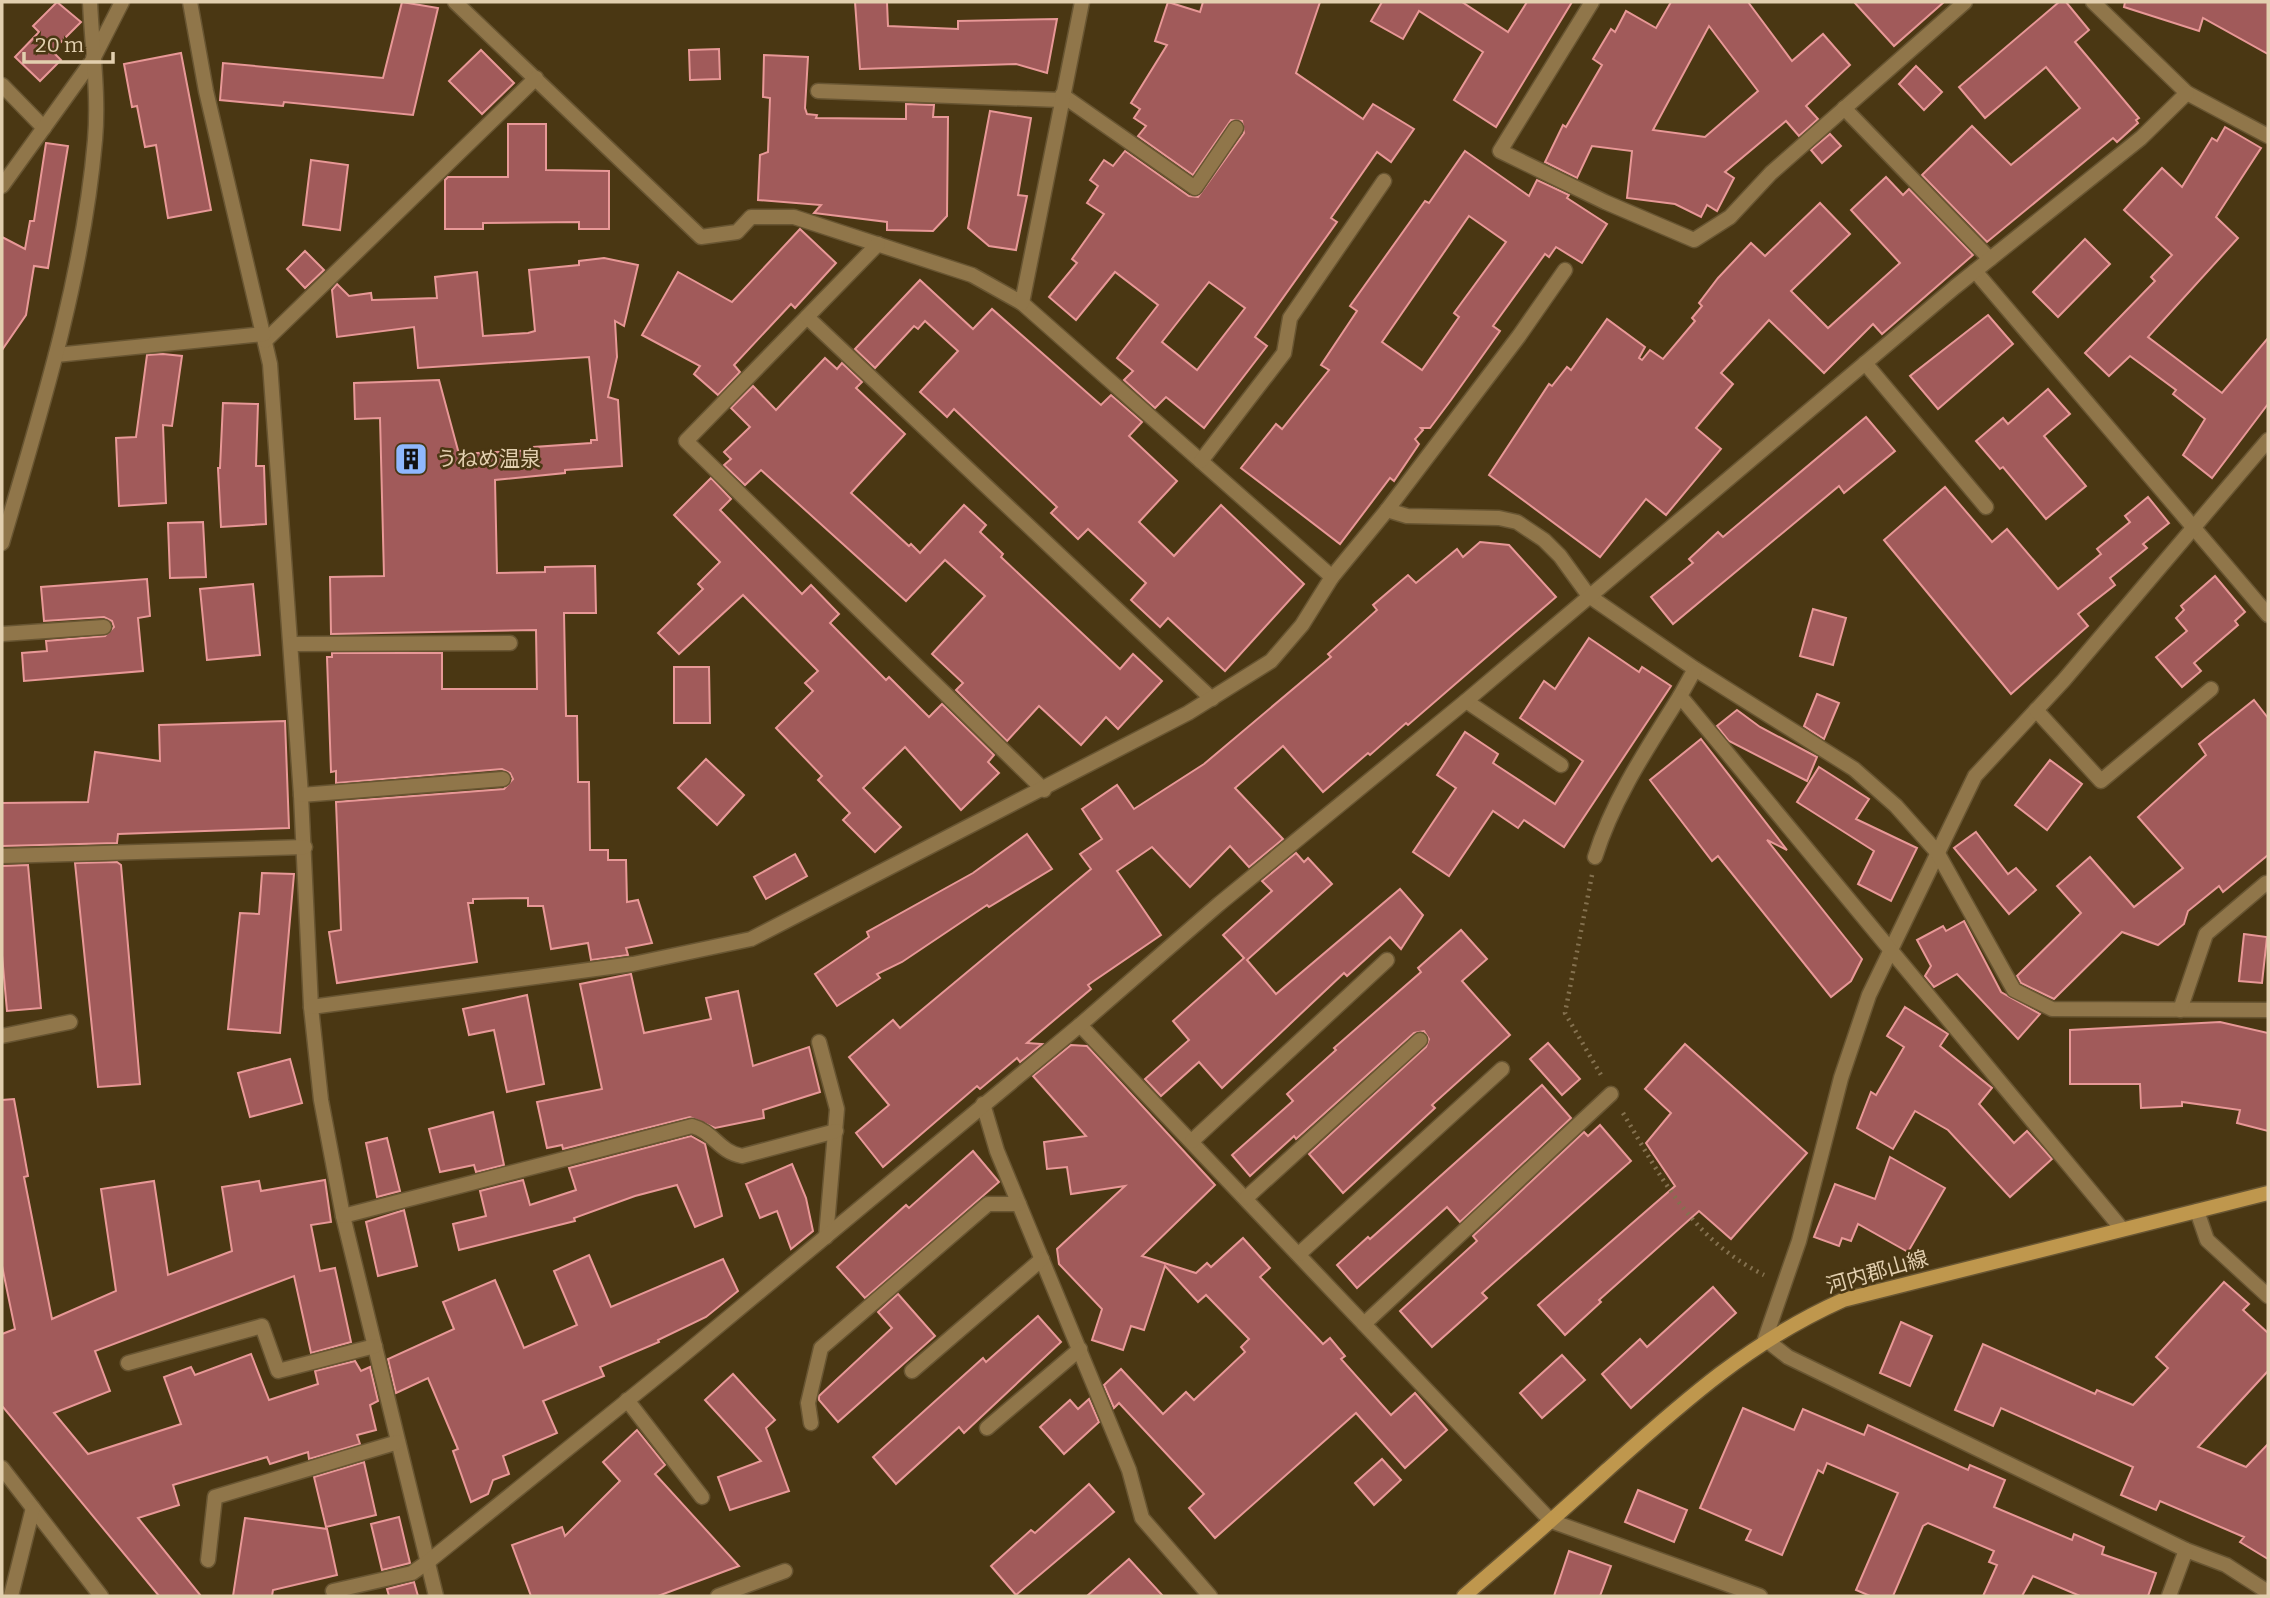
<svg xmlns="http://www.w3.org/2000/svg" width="2270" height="1598" viewBox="0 0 2270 1598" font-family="Bitter,'Noto Sans JP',serif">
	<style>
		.building { fill: #a15a5a; stroke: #e89897; stroke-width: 2; fill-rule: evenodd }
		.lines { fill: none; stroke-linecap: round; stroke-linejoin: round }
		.minor-casing { stroke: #685532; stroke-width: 17 }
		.tertiary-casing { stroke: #685532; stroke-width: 17 }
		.secondary-casing { stroke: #685532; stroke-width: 17 }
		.path { stroke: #84714f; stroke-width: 4.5; stroke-dasharray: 2 5; stroke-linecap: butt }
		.minor { stroke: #90764a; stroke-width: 14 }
		.tertiary { stroke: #90764a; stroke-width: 14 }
		.secondary { stroke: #bf974d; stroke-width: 14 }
		.labels { text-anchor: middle; stroke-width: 5; stroke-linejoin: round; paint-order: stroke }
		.poi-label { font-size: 21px; fill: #e2cfaf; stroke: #4a3713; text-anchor: start }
		.street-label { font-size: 21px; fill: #e2cfaf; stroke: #4a3713 }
	</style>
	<rect width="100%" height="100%" fill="#4a3713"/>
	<g class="building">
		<polygon points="57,2 81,22 52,51 61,60 40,81 15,57 39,32 33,26"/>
		<polygon points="402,2 438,8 413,115 284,102 283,106 220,100 223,63 383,78"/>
		<polygon points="855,2 887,2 888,26 958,29 958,21 1057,19 1047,73 1016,64 860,69"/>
		<path d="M1168,2l32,10 3,-10h117l-24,71 67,46 10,-15 41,25 -23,33 -14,-10 -46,66 6,4 -82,115 12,9 -63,82 -38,-31 -11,11 -31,-28 9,-9 -16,-13 41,-53 -43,-33 -39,48 -27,-23 28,-34 -5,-4 32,-45 -17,-11 11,-17 -8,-6 14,-20 9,6 12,-15 64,45 9,1 46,-64 -2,-12 -11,-1 -38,55 -55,-39 8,-10 -12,-8 6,-9 -9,-6 36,-58 -12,-4zM1209,282l36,26 -48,62 -35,-28z"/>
		<polygon points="1382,2 1462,2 1508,32 1527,2 1572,2 1496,127 1454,100 1483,52 1419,11 1403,39 1371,21"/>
		<path d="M1671,2h77l44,59 31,-27 27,31 -44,41 12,13 -19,17 -13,-15 -61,51 9,6 -17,33 -10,-6 -6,12 -26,-13 -48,-6 5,-47 -40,-5 -15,32 -32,-16 18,-37 3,2 36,-62 -9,-6 18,-30 4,3 11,-21 30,17zM1709,26l49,65 -53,46 -52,-7z"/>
		<polygon points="1854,2 1944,2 1894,46"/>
		<polygon points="2059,2 2066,2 2089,30 2075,42 2139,118 2136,120 2138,123 2117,142 2113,138 1987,242 1922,175 1972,126 2011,165 2080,108 2046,67 1985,118 1959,87"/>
		<polygon points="2125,2 2268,2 2268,54 2203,18 2199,31 2124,7"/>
		<polygon points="719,49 720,79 690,80 689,50"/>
		<polygon points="481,50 514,83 482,114 449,81"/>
		<polygon points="181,53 211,210 168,218 156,145 145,147 137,106 132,107 124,64"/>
		<polygon points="764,55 808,57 805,108 807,114 817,115 816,118 906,119 906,104 934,105 933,117 948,117 947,216 933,231 887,230 887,222 814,213 821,205 758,200 760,155 768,152 770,98 763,97"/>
		<polygon points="1916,66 1942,92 1924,110 1899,84"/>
		<polygon points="990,111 1031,118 1018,195 1027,196 1016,250 989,246 968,228"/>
		<polygon points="508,124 546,124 546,170 609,171 609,229 579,229 579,222 483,223 483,229 445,229 445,180 448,177 508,177"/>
		<polygon points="2225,127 2261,148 2216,217 2238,238 2148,337 2222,393 2268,338 2268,404 2212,478 2183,455 2205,419 2173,394 2176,390 2130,356 2109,376 2085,353 2155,281 2151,277 2172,255 2124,210 2162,168 2182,187 2212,138 2217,141"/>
		<polygon points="1830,134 1841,146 1822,163 1811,150"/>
		<polygon points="46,143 68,146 48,268 34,266 26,315 2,350 2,237 25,249 30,221 34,221"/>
		<path d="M1465,151l64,45 8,-16 32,15 -2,3 40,26 -25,39 -26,-16 -7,10 -4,-3 -52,72 7,5 -49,69 -21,28h-9l2,2 -8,9 4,5 -25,37 -4,-3 -50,66 -99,-76 35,-44 6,5 47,-59 -8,-5 36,-54 -7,-5 75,-105 4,2zM1469,216l37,26 -52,71 5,4 -37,53 -40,-28z"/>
		<polygon points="311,160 348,165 340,230 303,225"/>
		<polygon points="1886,177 1903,195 1909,189 1973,255 1882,334 1873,324 1824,373 1769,320 1721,373 1733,384 1696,428 1721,449 1666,515 1646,499 1600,557 1489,475 1549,384 1552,386 1567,367 1571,370 1607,319 1645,347 1639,358 1642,360 1650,350 1663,359 1695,321 1692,318 1702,306 1699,303 1718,278 1751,243 1765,256 1820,203 1850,234 1791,291 1828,328 1900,263 1851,210"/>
		<polygon points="800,229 836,263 795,308 791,304 734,365 740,372 718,395 694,374 700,366 642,335 678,272 732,302"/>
		<polygon points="2085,239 2110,264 2058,317 2033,292"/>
		<polygon points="305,251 324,270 305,288 287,269"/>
		<polygon points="604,258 638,265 624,326 615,321 617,357 608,397 618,400 622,466 565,470 565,473 495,480 497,573 545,572 545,567 595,566 596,613 564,613 566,716 577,716 578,782 589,782 590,850 608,850 608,860 626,860 627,902 638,900 652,943 626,948 628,955 591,960 588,943 551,949 543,906 528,906 528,898 473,899 473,903 468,903 477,962 337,983 329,932 341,930 336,802 504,789 513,779 510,773 502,769 336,783 336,771 331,772 327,657 332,657 332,653 442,653 442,689 537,689 536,630 331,634 330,577 384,576 380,418 355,419 354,383 439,380 459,454 535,450 534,447 591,443 591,440 597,440 589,357 418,368 414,327 337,337 332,290 337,284 349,296 371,293 372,300 437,298 435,277 477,272 483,336 528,333 535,331 529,270 579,265 579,261"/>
		<polygon points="920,280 973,329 992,309 1101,405 1111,395 1142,422 1129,436 1177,481 1139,522 1174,556 1221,505 1304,584 1225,671 1168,618 1160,627 1131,600 1146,583 1088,529 1078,539 1051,513 1057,507 954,409 947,417 920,392 958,351 925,321 918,329 914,326 875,368 855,349"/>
		<polygon points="1988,315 2013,344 1938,409 1910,376"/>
		<polygon points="163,354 182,356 172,426 163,425 166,503 119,506 116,438 136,437 147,355"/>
		<polygon points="825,358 837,369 842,363 862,382 856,388 905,434 851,493 909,546 911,544 920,553 964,505 986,525 980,532 1003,554 1001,557 1120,669 1133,654 1162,681 1118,729 1106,717 1081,745 1039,706 1007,741 956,690 963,683 932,654 985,596 945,560 906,601 761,470 745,485 724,465 731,459 724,452 750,427 731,408 753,386 776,410"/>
		<polygon points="2048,389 2070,414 2044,436 2086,486 2046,519 2003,467 2000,469 1976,441 2003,418 2008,424"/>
		<polygon points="223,403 258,404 256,466 264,466 266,524 221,527 218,468 220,468"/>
		<polygon points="1866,417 1895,451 1844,493 1839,486 1673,624 1651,597 1693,563 1689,559 1718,532 1723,537"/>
		<polygon points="711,478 731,499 720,510 802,594 811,585 839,614 830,623 886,680 889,677 929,717 942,704 994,755 988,762 999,773 961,810 905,747 863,788 901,827 875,852 843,820 850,813 818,780 822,776 776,728 813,691 805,683 818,671 743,595 679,654 658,633 703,589 698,584 720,562 674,515"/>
		<polygon points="1945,487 1992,542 2007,529 2058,589 2101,554 2097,549 2130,522 2125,516 2148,497 2169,523 2143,544 2147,548 2110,578 2115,585 2078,614 2088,626 2011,694 1884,540"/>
		<polygon points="203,522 206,577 170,578 168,523"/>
		<polygon points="1480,542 1509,545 1556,597 1408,725 1406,723 1370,755 1368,753 1323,792 1283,746 1235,788 1283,839 1249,867 1230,846 1190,887 1152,847 1117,871 1161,935 1088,985 1091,989 1027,1043 1042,1044 1020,1062 1017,1058 980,1089 977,1086 883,1167 856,1133 889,1105 849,1057 893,1020 900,1028 1091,869 1080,854 1102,839 1082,809 1117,785 1134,809 1204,764 1331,657 1328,654 1377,610 1373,605 1408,575 1416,583 1457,549 1463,557"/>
		<polygon points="2215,576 2245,612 2235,621 2238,625 2194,663 2201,671 2182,687 2156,657 2187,631 2176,618 2184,610 2181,606"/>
		<polygon points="147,579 150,616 138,618 143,671 24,681 22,653 47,651 46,641 105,636 114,627 112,621 104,617 44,621 41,587"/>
		<polygon points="253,584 260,655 207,660 200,589"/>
		<polygon points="1813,609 1846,618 1833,665 1800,656"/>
		<polygon points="1589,638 1639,672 1642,667 1671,686 1564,847 1524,820 1518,828 1493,811 1449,876 1413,852 1456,788 1437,775 1465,732 1498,754 1493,763 1555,804 1583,761 1520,718 1544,681 1555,689"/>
		<polygon points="674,667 709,667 710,723 674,723"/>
		<polygon points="1817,694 1839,703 1824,739 1804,726"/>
		<polygon points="2254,700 2268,718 2268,855 2223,892 2219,886 2188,911 2184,924 2158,945 2122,932 2054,999 2021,983 2017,976 2081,913 2057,886 2090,857 2134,907 2183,868 2138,817 2206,755 2199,744"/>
		<polygon points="1737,710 1760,727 1817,757 1807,781 1729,741 1717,726"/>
		<polygon points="285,721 289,828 118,834 117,843 2,846 2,803 88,802 95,752 160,761 159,725"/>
		<polygon points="1701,739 1787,850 1767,840 1862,959 1851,981 1831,997 1718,856 1712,861 1650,780"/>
		<polygon points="706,759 744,795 717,825 678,788"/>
		<polygon points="2050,760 2082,784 2047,830 2015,805"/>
		<polygon points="1819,767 1869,799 1856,819 1917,848 1891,901 1858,884 1874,851 1797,802"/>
		<polygon points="1976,832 2008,874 2016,868 2036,890 2009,914 1954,848"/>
		<polygon points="1027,834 1052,869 989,907 987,905 902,962 877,974 880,978 837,1006 815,974 869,937 867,932 973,873"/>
		<polygon points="1296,853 1304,862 1308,858 1332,884 1247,960 1276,994 1400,889 1423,915 1401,949 1390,937 1347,976 1344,973 1222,1088 1199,1062 1161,1096 1145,1079 1189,1040 1173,1021 1244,958 1223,935 1272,891 1262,881"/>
		<polygon points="795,854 807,876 766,899 754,877"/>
		<polygon points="117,862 121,865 140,1084 98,1087 75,863"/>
		<polygon points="28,865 41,1008 7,1011 2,955 2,866"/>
		<polygon points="262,873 294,874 280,1033 228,1029 240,913 259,914"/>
		<polygon points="1964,921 2001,992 2040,1014 2018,1039 1957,974 1934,987 1925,976 1931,966 1917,940 1943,926 1946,931"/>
		<polygon points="1461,930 1487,959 1462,981 1510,1035 1432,1105 1435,1108 1343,1193 1309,1154 1426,1047 1429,1039 1424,1031 1414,1033 1296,1139 1294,1136 1250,1176 1232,1155 1293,1101 1287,1094 1336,1050 1334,1048 1421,972 1418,968"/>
		<polygon points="2244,934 2267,937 2262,983 2239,981"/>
		<polygon points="631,974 644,1033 711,1019 706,998 738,991 753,1066 809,1047 820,1092 763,1110 764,1118 715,1128 690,1117 563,1149 562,1145 547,1148 537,1102 602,1089 580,984"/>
		<polygon points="527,995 544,1084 507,1092 494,1030 469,1035 463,1009"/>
		<polygon points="1905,1007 1948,1034 1940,1046 1992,1088 1979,1104 2014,1143 2027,1131 2052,1159 2010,1197 1948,1130 1915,1111 1893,1149 1857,1128 1871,1092 1876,1095 1904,1047 1887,1036"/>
		<polygon points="2220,1022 2268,1033 2268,1131 2237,1123 2240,1110 2182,1102 2182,1106 2141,1108 2140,1084 2070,1084 2070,1030"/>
		<polygon points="1548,1043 1580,1079 1562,1095 1530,1059"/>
		<polygon points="1685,1044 1807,1153 1731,1239 1699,1211 1599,1300 1601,1302 1565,1335 1538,1305 1675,1186 1646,1143 1671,1113 1645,1089"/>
		<polygon points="1071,1045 1087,1046 1215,1185 1142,1256 1196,1273 1207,1263 1211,1267 1243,1238 1270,1268 1260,1277 1323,1344 1330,1338 1345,1356 1341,1359 1391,1415 1415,1393 1447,1430 1405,1468 1356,1413 1215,1538 1189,1508 1204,1494 1119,1403 1114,1408 1104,1385 1121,1369 1163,1414 1186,1392 1194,1400 1245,1352 1241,1347 1249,1339 1206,1295 1198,1302 1165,1266 1144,1330 1131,1326 1123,1350 1092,1340 1102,1309 1059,1264 1057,1249 1125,1186 1071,1194 1067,1167 1047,1169 1044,1142 1086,1136 1033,1076"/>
		<polygon points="290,1059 302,1103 250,1117 238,1073"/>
		<polygon points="1542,1085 1571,1118 1460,1222 1447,1207 1357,1288 1337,1265 1368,1237 1370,1239"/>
		<polygon points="14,1099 28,1176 24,1177 52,1319 116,1291 101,1189 154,1181 168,1275 232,1251 222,1187 259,1181 261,1191 325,1180 331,1222 311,1225 320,1271 335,1268 351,1342 311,1353 294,1276 95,1351 110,1391 54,1413 88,1454 181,1424 164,1377 191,1367 195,1375 251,1354 269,1400 318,1384 315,1371 355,1361 361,1371 370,1367 378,1401 370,1405 376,1430 357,1435 360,1444 309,1459 308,1452 270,1464 267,1457 173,1485 179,1505 138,1518 201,1596 159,1596 2,1406 2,1334 15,1329 2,1266 2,1100"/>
		<polygon points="493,1112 504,1165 476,1172 474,1165 440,1172 429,1129"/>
		<polygon points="1600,1125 1631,1161 1482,1293 1487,1298 1432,1347 1400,1311 1477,1241 1473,1236 1584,1132 1588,1136"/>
		<polygon points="691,1136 705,1144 722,1216 695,1227 677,1185 635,1196 574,1218 575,1221 459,1250 453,1224 486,1216 480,1191 523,1180 530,1205 576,1190 569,1168"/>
		<polygon points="387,1138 400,1191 377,1197 366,1143"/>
		<polygon points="973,1151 999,1182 865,1298 837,1267 906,1205 909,1208"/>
		<polygon points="1890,1157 1945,1188 1908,1252 1858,1224 1851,1241 1842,1238 1839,1246 1814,1237 1835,1184 1875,1199"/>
		<polygon points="792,1164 806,1198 813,1231 791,1249 777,1211 760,1218 746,1184"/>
		<polygon points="404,1210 417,1266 378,1276 366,1222"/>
		<polygon points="589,1255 611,1307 723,1259 738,1291 706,1317 658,1340 659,1342 600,1367 604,1376 543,1401 557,1433 503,1456 509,1474 493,1480 488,1494 471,1502 453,1451 458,1449 428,1378 396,1393 388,1359 454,1329 443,1302 495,1280 524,1348 577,1325 554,1271"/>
		<polygon points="2224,1282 2249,1304 2243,1310 2268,1333 2268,1371 2198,1447 2246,1467 2268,1444 2268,1559 2240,1542 2244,1537 2160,1501 2156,1510 2121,1495 2133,1467 2001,1408 1993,1426 1955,1410 1983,1344 2095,1394 2097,1390 2133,1405 2168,1368 2156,1357"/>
		<polygon points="1713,1287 1736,1313 1631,1408 1602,1374 1640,1339 1647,1347"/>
		<polygon points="898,1294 935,1336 838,1422 819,1400 819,1396 892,1328 878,1312"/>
		<polygon points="1038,1316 1061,1342 964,1433 959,1427 896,1484 873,1457 983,1358 986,1362"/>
		<polygon points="1901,1322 1932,1336 1910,1386 1880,1373"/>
		<polygon points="1562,1355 1585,1380 1542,1418 1520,1393"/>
		<polygon points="733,1374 775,1420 766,1428 789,1491 730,1510 718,1477 761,1461 705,1400"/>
		<polygon points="1089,1399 1099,1422 1064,1454 1040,1427 1070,1400 1078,1409"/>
		<polygon points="1743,1408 1794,1430 1803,1409 1864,1435 1868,1425 1968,1470 1970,1465 2005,1480 1994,1507 2072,1540 2074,1534 2104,1547 2102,1554 2156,1573 2148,1596 2080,1596 2033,1576 2022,1596 1983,1596 1997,1565 1989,1562 1994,1551 1928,1523 1923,1526 1893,1596 1870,1596 1856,1590 1898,1493 1827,1463 1823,1473 1818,1470 1782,1555 1746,1540 1751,1530 1700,1508"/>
		<polygon points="637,1430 665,1465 655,1474 739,1566 658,1596 531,1596 512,1545 562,1527 565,1536 620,1481 603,1462"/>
		<polygon points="1382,1459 1401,1480 1374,1505 1355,1483"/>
		<polygon points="364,1462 376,1515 326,1527 314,1477"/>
		<polygon points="1089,1484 1114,1512 1016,1595 991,1566 1031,1530 1035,1533"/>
		<polygon points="1638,1490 1687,1510 1674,1542 1625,1522"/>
		<polygon points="399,1517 410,1563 382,1570 371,1524"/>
		<polygon points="245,1518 327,1529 337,1575 273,1590 272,1596 233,1596"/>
		<polygon points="1569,1551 1611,1566 1600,1596 1554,1596"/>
		<polygon points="1129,1559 1163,1596 1087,1596"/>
		<polygon points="414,1582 418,1596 389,1596 387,1589"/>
	</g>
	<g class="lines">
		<defs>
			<g id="minor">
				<polyline points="190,2 206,91 270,364 301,795 311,1007 321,1100 343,1216 436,1596"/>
				<polyline points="455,2 701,237 737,232 751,217 794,217 972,275 1022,303 1332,577"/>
				<polyline points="1592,2 1500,151 1605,202 1694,240 1730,217 1771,173 1965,2"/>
				<polyline points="2093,2 2187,93 2268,136"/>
				<polyline points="2,85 44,128"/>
				<polyline points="818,91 1061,100"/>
				<polyline points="1062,95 1195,188 1236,128"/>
				<polyline points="1844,108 1990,259"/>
				<polyline points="2,186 92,61 122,2"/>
				<polyline points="878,244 686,441 1044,790"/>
				<polyline points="1975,271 2268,615"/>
				<polyline points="1022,303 1082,2"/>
				<polyline points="807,317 1212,699"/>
				<polyline points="265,341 536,78"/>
				<polyline points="56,355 264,334"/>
				<polyline points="1865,363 1986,507"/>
				<polyline points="2268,440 2064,680 1975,776 1869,995 1841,1078 1799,1241 1765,1339 1788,1357 2186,1550 2226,1565 2268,1592"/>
				<polyline points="1201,461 1284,353 1290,318 1384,181"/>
				<polyline points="1387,510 1407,516 1499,518 1517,522 1544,540 1560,556 1589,596 1695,669 1854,769 1896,806 1937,852 2014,990 2052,1009 2268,1010"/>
				<polyline points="2,634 104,627"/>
				<polyline points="292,644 510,643"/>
				<polyline points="1695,669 1680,696 2122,1229"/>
				<polyline points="1466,701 1561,765"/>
				<polyline points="2036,710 2101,781 2211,689"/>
				<polyline points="301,795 503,779"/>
				<polyline points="2,856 305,847"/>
				<path d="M1595,857c18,-58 53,-110 85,-161"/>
				<polyline points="311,1007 633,964 751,939 1188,713 1271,661 1302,625 1332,577 1387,510 1519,336 1565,270"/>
				<polyline points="2180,1010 2206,934 2266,883"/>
				<polyline points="1080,1025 1551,1521 1760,1596"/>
				<polyline points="2,1036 70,1022"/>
				<polyline points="819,1042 837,1109 826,1237"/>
				<polyline points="983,1104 997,1151 1129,1470 1142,1518 1210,1596"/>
				<polyline points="1192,1141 1387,960"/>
				<polyline points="1246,1198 1420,1040"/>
				<polyline points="2197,1211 2207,1240 2268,1296"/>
				<path d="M343,1216l349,-90c22,6 27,26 50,30l94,-25"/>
				<polyline points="1299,1254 1502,1069"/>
				<polyline points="1364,1324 1611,1094"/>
				<polyline points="128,1363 262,1326 278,1371 375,1346"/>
				<polyline points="912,1371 1042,1259"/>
				<polyline points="627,1400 702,1497"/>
				<polyline points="811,1423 808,1403 821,1348 988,1204 1019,1204"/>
				<polyline points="987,1428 1080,1349"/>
				<polyline points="2,1468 101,1596"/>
				<polyline points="208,1560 215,1497 398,1442"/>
				<polyline points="333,1591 412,1573 429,1561 675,1362 1080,1025 1219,904 1466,701 1955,287 2141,138 2187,93"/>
				<polyline points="11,1596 33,1508"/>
				<polyline points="718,1596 785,1571"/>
				<polyline points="2169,1596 2186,1550"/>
			</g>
			<path id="tertiary" d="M2,543c39,-132 81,-265 93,-403 4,-45 -3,-93 -5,-138"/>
			<path id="secondary" d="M1464,1596c48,-41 96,-83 143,-126 76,-68 142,-128 236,-170l425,-107"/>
		</defs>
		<use href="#minor" class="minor-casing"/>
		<use href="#tertiary" class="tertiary-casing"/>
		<use href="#secondary" class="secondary-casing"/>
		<g class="path">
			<polyline points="1592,875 1565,1013 1601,1075"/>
			<path d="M1623,1113c39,66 69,126 141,162"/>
		</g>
		<use href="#minor" class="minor"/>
		<use href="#tertiary" class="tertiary"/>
		<use href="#secondary" class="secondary"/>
	</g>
	<defs>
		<symbol id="building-square" viewBox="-11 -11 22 22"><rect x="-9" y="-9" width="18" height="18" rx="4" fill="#8fb8fd" stroke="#4a3713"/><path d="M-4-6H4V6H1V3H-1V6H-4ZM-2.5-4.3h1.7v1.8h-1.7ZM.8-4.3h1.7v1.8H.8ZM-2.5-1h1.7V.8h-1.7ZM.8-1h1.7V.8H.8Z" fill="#111"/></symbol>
	</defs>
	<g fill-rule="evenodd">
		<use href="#building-square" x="392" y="440" width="38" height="38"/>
	</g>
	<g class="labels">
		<g class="poi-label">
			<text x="436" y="466">うねめ温泉</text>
		</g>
		<g class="street-label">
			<text transform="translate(1877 1272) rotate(-16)" y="7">河内郡山線</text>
		</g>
	</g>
	<rect width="2270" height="1598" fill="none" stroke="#e2cfaf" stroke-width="7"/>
	<path d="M24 52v10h89v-10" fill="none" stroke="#e2cfaf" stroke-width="3.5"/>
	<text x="35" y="52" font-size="21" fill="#e2cfaf" stroke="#4a3713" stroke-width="5" paint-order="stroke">20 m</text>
</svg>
